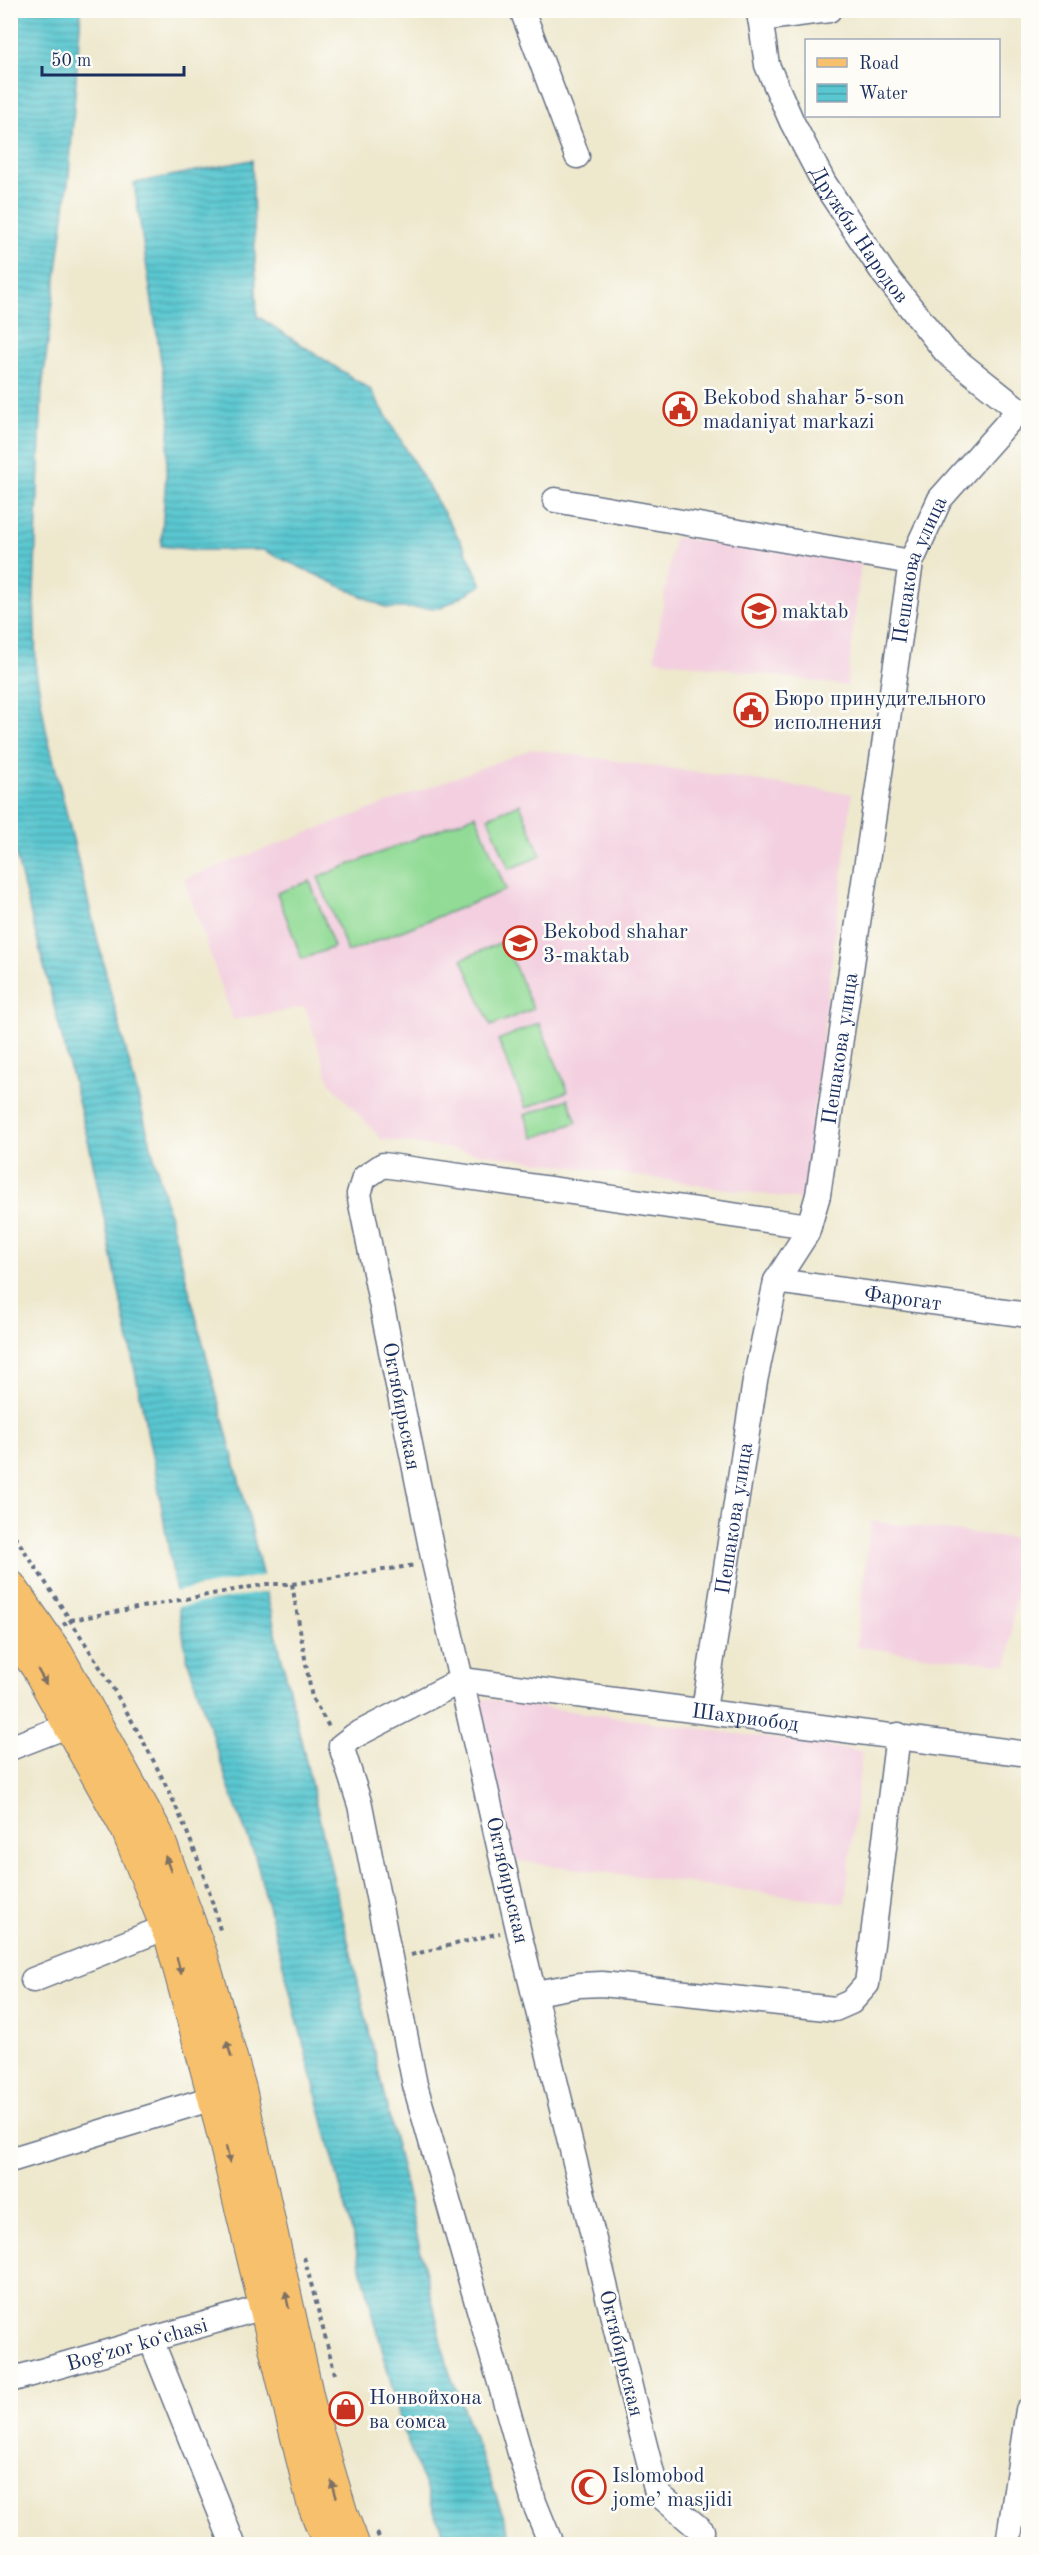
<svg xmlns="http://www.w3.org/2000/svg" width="1039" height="2555" viewBox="0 0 1039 2555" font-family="'Old Standard TT',serif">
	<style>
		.built { fill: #f3cfdf }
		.pitch { fill: #92db96; stroke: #56857a; stroke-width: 1.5 }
		.water { fill: url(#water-rules); stroke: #3a7b97; stroke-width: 1.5 }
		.pier { fill: #eee8cd }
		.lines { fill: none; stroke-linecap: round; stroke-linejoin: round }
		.minor-casing { stroke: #657085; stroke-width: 27 }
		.major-casing { stroke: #657085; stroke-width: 34 }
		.path { stroke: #657085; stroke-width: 4; stroke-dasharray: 4.5 4.5; stroke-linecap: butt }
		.minor { stroke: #fff; stroke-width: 24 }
		.major { stroke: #f7c06c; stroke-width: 32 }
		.oneway { fill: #7e7064 }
		.labels { text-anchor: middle; stroke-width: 5; stroke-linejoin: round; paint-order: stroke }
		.street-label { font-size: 21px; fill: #1b2f5e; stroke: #fdfcf7 }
		.poi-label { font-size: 21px; fill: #1b2f5e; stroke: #fdfcf7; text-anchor: start }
	</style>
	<defs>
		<pattern id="water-rules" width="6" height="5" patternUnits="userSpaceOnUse" patternTransform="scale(1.5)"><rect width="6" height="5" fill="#5ac7d0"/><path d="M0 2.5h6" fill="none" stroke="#4aa2ac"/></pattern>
	</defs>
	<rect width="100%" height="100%" fill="#fdfcf7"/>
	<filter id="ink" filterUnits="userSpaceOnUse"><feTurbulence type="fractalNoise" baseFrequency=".0167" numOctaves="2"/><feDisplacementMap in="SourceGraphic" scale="12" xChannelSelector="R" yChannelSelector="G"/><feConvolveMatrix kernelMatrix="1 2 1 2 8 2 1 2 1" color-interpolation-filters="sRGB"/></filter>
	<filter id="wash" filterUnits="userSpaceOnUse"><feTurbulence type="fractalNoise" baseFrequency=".008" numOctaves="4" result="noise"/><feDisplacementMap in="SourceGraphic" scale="24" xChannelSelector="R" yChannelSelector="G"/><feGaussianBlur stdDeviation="1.35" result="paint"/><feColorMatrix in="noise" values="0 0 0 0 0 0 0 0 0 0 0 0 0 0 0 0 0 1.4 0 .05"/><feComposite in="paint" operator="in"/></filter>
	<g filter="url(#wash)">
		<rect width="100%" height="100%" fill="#eee8cd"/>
		<g class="built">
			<polygon points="674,537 861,563 847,686 654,659"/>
			<polygon points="532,749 852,794 803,1200 381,1139 330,1083 305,1007 233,1020 184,879"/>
			<polygon points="871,1521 1022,1539 1008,1665 856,1647"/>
			<polygon points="461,1696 862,1751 845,1903 494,1858"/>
		</g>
		<g class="pitch">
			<polygon points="520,804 541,856 509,869 488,817"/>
			<polygon points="476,815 506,890 348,952 318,877"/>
			<polygon points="310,881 334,947 302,959 277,893"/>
			<polygon points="504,941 533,1009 491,1026 462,959"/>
			<polygon points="539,1023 568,1091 526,1108 498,1040"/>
			<polygon points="568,1099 577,1122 534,1138 525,1115"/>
		</g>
		<g class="water">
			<polygon points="20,11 81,11 69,176 42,389 34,593 36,671 46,730 108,982 249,1518 448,2368 514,2544 447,2544 403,2430 255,1856 231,1794 187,1658 157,1480 90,1148 11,836 10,135"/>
			<polygon points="252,160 257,316 371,390 464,547 482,585 441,608 387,608 263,550 198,550 161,546 170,420 134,183"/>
		</g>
		<polygon class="pier" points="266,1575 267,1592 175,1607 173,1592"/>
	</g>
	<g filter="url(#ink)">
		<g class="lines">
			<defs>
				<g id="minor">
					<polyline points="522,10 577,156"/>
					<path id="s1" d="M759,10l8,55 25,57 32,61 60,91 62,78 73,58 9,4"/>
					<polyline points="760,19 829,10"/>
					<polyline points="555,500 911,562"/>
					<path id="s2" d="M776,1281l252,34"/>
					<path id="s3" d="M704,1710l51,-329 21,-100 31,-48 11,-38 93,-633 29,-63 79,-89"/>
					<polyline points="10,1748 85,1719"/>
					<polyline points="33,1980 167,1927"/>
					<polyline points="535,1993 580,1985 602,1984 835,2009 851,2002 867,1984 898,1735"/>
					<polyline points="10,2160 229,2093"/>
					<polyline points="151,2340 233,2544"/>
					<polyline points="10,2380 264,2307"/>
					<path id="s4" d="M551,2544l-17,-42 -119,-417 -55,-280 -19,-59 13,-10 108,-56 566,74"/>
					<polyline points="700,2544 702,2531 657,2493 632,2395 518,1929 434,1562 359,1194 364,1178 383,1165 809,1226"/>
					<polyline points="1008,2544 1028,2410"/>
				</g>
				<g id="major">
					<polyline points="10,1586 57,1654 157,1834 202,1957 240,2089 310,2408 342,2515 353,2544"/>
					<polyline points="10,1628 37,1667 127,1829 171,1938 214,2097 313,2503 329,2544"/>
				</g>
			</defs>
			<use href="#minor" class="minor-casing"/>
			<use href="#major" class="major-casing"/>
			<g class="path">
				<path d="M10,1529c83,125 173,255 210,401"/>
				<polyline points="292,1584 312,1698 331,1730"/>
				<polyline points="63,1625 71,1620 267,1584 292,1584 416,1565"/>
				<polyline points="411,1955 500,1933"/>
				<polyline points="304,2257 335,2374"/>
				<polyline points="377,2533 382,2544"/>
			</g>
			<use href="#minor" class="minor"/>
			<use href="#major" class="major"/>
		</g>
		<defs><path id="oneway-solid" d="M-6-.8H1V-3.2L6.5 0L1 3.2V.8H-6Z" transform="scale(1.5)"/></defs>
		<g class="oneway">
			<use href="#oneway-solid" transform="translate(42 1677) rotate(60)"/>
			<use href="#oneway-solid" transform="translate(168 1864) rotate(-110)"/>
			<use href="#oneway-solid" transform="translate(179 1966) rotate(75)"/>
			<use href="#oneway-solid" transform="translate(229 2049) rotate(-106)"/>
			<use href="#oneway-solid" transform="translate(228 2155) rotate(77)"/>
			<use href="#oneway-solid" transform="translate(287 2300) rotate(-102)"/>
			<use href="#oneway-solid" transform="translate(334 2489) rotate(-107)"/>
		</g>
	</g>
	<defs>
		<symbol id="civic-ring" viewBox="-11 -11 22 22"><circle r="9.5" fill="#fdfcf7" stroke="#c8321e" stroke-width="1.5"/><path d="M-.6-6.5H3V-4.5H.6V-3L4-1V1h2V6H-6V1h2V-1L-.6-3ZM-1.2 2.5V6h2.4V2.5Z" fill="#c8321e"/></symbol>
		<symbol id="school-ring" viewBox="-11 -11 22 22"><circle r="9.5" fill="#fdfcf7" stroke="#c8321e" stroke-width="1.5"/><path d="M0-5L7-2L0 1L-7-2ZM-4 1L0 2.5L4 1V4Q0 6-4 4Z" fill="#c8321e"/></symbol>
		<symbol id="shop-ring" viewBox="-11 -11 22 22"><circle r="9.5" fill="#fdfcf7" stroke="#c8321e" stroke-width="1.5"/><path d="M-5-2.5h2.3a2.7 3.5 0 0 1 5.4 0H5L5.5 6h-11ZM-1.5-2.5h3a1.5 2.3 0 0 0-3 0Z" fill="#c8321e"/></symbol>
		<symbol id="mosque-ring" viewBox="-11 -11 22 22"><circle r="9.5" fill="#fdfcf7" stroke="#c8321e" stroke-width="1.5"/><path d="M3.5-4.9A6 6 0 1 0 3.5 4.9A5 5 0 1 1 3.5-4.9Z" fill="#c8321e"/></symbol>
	</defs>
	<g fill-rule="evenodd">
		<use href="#civic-ring" x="661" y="390" width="38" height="38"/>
		<use href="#school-ring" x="740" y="592" width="38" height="38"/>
		<use href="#civic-ring" x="732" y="691" width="38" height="38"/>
		<use href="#school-ring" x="501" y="924" width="38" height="38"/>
		<use href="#shop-ring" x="327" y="2390" width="38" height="38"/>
		<use href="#mosque-ring" x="570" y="2468" width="38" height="38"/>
	</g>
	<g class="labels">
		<g class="street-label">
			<text dy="7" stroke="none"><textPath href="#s1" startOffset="249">Дружбы Народов</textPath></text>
			<text dy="7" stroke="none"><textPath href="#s3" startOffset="1166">Пешакова улица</textPath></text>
			<text dy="7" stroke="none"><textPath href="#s3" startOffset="680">Пешакова улица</textPath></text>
			<text dy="7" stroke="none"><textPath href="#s2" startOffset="128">Фарогат</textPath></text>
			<text transform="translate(402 1406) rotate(79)" y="7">Октябирьская</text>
			<text dy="7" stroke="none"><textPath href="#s3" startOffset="194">Пешакова улица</textPath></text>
			<text dy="7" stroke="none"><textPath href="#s4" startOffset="1250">Шахриобод</textPath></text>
			<text transform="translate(508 1880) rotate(77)" y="7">Октябирьская</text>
			<text transform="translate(137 2344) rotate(-16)" y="7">Bogʻzor koʻchasi</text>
			<text transform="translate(622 2353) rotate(76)" y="7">Октябирьская</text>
		</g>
		<g class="poi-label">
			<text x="703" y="404">Bekobod shahar 5-son<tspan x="703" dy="24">madaniyat markazi</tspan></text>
			<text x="782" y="618">maktab</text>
			<text x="774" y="705">Бюро принудительного<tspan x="774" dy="24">исполнения</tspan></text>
			<text x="543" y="938">Bekobod shahar<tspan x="543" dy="24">3-maktab</tspan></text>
			<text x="369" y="2404">Нонвойхона<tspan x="369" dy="24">ва сомса</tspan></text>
			<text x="612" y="2482">Islomobod<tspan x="612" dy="24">jome’ masjidi</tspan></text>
		</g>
	</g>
	<rect width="1039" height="2555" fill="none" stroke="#fdfcf7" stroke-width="36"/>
	<rect x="805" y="39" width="195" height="78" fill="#fdfcf7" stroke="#a3aaba" stroke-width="1.5"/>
	<rect x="817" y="58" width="30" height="9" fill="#f7c06c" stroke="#a3aaba" stroke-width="1.5"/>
	<text x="859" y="69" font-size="18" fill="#1b2f5e">Road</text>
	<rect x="817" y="84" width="30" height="18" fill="url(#water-rules)" stroke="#a3aaba" stroke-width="1.5"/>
	<text x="859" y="99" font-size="18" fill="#1b2f5e">Water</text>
	<path d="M42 66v9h142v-9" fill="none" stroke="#1b2f5e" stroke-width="3"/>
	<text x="51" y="66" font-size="18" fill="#1b2f5e" stroke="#fdfcf7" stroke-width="4.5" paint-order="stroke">50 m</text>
</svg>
